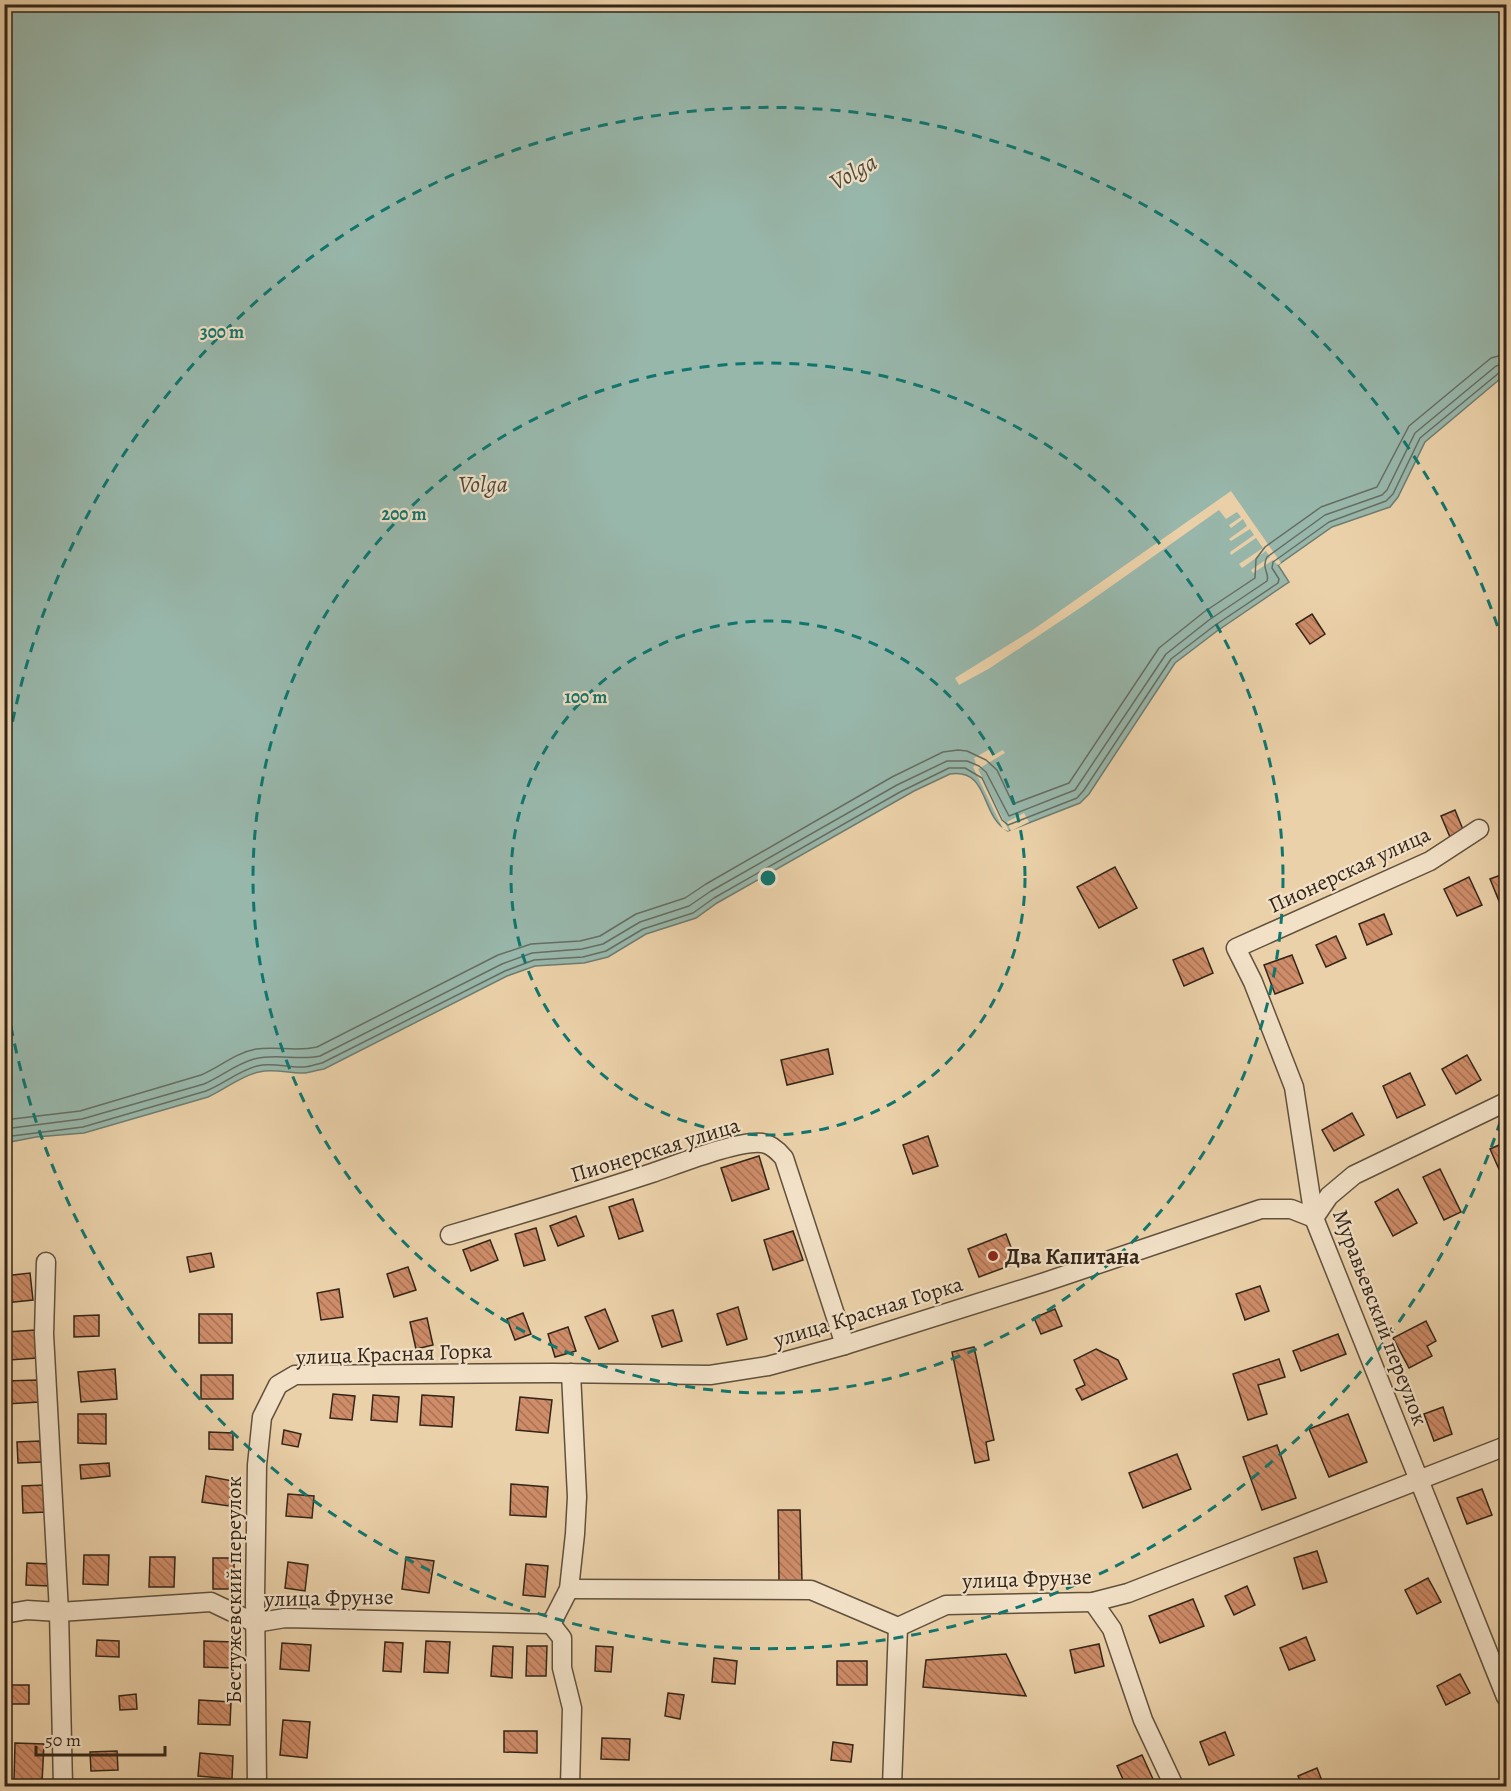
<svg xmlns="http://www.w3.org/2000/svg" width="1511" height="1791" viewBox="0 0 1511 1791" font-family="Alegreya,serif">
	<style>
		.water { fill: #98b7ab; stroke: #6f7d71; stroke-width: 1.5 }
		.pier { fill: #ebd1a9 }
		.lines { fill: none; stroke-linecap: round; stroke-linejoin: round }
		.shore { stroke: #656e62; stroke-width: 1.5 }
		.building { fill: url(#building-back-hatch); stroke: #322519; stroke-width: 1.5 }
		.minor-casing { stroke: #60503d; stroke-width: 21 }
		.minor { stroke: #f2e1c7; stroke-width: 18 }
		.ring { fill: none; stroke: #0f766e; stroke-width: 3; stroke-dasharray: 10 8 }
		.poi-dot { fill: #8f2418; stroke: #f2e1c7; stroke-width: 2 }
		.labels { text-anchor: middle; stroke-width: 4.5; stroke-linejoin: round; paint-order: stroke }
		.street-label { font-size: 22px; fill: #322519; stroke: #f2e1c7 }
		.poi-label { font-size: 22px; font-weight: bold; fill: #322519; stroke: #f2e1c7; text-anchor: start }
		.water-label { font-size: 24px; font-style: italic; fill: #4c4a3e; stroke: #f2e1c7 }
		.centre { fill: #0f766e; stroke: #f2e1c7; stroke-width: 3 }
		.ring-label { font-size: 18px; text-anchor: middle; font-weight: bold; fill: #0f766e; stroke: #f2e1c7; stroke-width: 4.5; stroke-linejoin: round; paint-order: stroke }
	</style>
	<defs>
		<pattern id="building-back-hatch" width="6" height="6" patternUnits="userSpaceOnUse" patternTransform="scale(1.5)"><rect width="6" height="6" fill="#ce8c68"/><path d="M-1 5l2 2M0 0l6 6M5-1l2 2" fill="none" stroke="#a87255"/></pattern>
	</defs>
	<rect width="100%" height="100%" fill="#ebd1a9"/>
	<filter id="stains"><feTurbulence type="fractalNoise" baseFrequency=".00333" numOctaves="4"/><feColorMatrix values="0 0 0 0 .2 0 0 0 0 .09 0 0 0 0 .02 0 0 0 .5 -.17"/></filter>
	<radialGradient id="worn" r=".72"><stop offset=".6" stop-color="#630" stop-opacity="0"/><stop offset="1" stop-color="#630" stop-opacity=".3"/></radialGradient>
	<path class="water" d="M5,5h1501v369l-81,68 -27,55 -8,10 -58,20 -54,38 11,17 -72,49 -42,32 -86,131 -9,9 -72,28c-28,-14 -18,-63 -58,-57l-36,17 -197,112 -21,15 -50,16 -38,23 -24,6 -49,3 -28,10 -183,93c-6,1 -13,3 -19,4 -16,1 -30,-5 -46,-1 -19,4 -33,17 -51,25l-124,36 -48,4 -31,6z"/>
	<g class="pier">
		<polygon points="1231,491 1281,563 1278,565 1273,560 1253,573 1251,570 1270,557 1266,551 1242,568 1239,564 1263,548 1256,538 1231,555 1230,552 1254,535 1250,529 1231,541 1229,539 1247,526 1243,519 1231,528 1229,525 1241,517 1237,512 1226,519 1219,510 1086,604 990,668 959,685 955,678 1034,629"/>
		<polygon points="990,749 994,755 1003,750 1005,753 978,769 1009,831 1008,831 1003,829 973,767 976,764 974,758"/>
		<polygon points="1024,813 1029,822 1011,831 1007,822"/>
	</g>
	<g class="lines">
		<g class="shore">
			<path d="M4,1120l76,-9 121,-36c19,-8 34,-22 55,-26 21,-3 40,3 61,-2l181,-92 33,-11 49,-3 20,-5 36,-22 49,-16 21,-14 186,-107 51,-25 15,-2 9,1 19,9 11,10 16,34 56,-21 90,-135 45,-36 51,-34 1,-19 9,-12 56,-40 56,-20 32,-61 82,-68 15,-4"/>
			<path d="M4,1129l78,-10 122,-35c18,-8 32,-20 50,-25 23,-6 43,2 66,-3l182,-92 30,-11 50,-4 21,-5 37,-22 49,-16 22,-15 186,-106 50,-24h20l12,5 7,6 23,44 66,-26 91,-136 43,-34 58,-39c3,-8 -6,-12 0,-24l58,-42 57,-20 5,-5 28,-57 81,-67 10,-3"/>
			<path d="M4,1137l79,-10 123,-36c18,-7 32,-20 51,-25 16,-4 30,2 47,1 6,0 12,-3 18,-4l183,-92 29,-11 49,-3 23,-6 37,-22 50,-16 21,-15 186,-106 49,-24h16l17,10 20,42 6,5 69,-27 7,-8 87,-131 43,-33 64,-43 1,-4 -7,-11 1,-6 56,-40 57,-21 7,-7 27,-56 80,-66 6,-2"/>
		</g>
	</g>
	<g class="building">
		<polygon points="1312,614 1325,634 1310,644 1296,624"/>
		<polygon points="1455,810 1464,832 1450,837 1441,816"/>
		<polygon points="1115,867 1137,908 1099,928 1077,887"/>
		<polygon points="1506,873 1506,904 1501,906 1490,879"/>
		<polygon points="1469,877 1482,905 1457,916 1444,889"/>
		<polygon points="1384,914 1392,934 1367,945 1359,924"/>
		<polygon points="1336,936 1346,958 1326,967 1316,945"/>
		<polygon points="1203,948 1213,973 1184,986 1173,960"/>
		<polygon points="1292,955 1303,983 1275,994 1264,965"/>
		<polygon points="828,1049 833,1074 787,1085 781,1060"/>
		<polygon points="1467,1055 1481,1080 1456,1094 1442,1069"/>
		<polygon points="1410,1073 1425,1105 1397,1118 1383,1086"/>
		<polygon points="1352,1113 1364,1135 1334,1151 1322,1130"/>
		<polygon points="928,1136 938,1166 913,1174 903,1145"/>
		<polygon points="1506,1142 1506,1174 1502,1176 1490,1149"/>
		<polygon points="759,1156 769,1189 732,1201 721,1168"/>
		<polygon points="1440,1169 1461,1212 1444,1220 1423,1177"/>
		<polygon points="1398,1189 1417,1223 1393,1236 1375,1202"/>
		<polygon points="633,1199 643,1231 619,1239 609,1207"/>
		<polygon points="576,1216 584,1236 558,1246 550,1226"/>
		<polygon points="536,1228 545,1260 524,1266 515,1234"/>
		<polygon points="793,1231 803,1260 773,1270 764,1240"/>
		<polygon points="1006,1234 1017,1263 979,1277 968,1249"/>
		<polygon points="490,1240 498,1260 471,1271 463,1250"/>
		<polygon points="211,1253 214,1267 190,1272 187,1257"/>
		<polygon points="408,1267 416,1290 394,1297 387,1274"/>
		<polygon points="30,1273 33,1300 5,1303 4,1276"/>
		<polygon points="1260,1286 1269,1311 1245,1320 1236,1294"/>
		<polygon points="339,1289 343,1317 321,1320 317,1293"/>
		<polygon points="738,1307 747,1339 727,1345 717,1314"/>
		<polygon points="605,1309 618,1341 599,1349 585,1317"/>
		<polygon points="1055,1309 1062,1326 1041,1334 1034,1318"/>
		<polygon points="673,1310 682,1341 662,1347 652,1316"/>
		<polygon points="523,1313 531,1334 515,1340 507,1319"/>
		<rect x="199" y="1314" width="33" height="29"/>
		<polygon points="99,1315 99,1336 74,1337 74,1316"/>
		<polygon points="427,1318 433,1345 416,1349 410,1322"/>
		<polygon points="1426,1321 1436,1341 1427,1346 1432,1356 1409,1368 1393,1338"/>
		<polygon points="568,1327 576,1351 555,1357 548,1334"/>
		<polygon points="35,1330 37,1358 9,1360 7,1332"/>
		<polygon points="1338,1334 1346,1354 1301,1371 1293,1351"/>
		<polygon points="974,1347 994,1440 986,1442 989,1460 975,1463 952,1352"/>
		<polygon points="1096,1349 1118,1360 1127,1379 1082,1400 1076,1389 1085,1385 1074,1360"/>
		<polygon points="1279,1359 1285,1377 1258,1385 1267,1414 1248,1420 1233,1374"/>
		<polygon points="115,1369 117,1399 81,1402 78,1372"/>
		<rect x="201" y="1375" width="32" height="24"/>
		<polygon points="38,1380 39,1402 6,1404 5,1381"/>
		<polygon points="333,1394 355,1396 352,1420 330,1418"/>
		<polygon points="373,1395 399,1397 397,1422 371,1420"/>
		<polygon points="422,1395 454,1397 452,1427 420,1425"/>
		<polygon points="520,1397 552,1400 548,1433 516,1430"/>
		<polygon points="1443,1407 1452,1434 1434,1441 1424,1414"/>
		<polygon points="78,1414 106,1414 106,1444 78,1443"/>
		<polygon points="1348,1414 1367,1462 1329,1477 1309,1429"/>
		<polygon points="284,1430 301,1434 298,1447 282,1444"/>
		<polygon points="209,1432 233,1433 233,1450 209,1449"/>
		<polygon points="40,1441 42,1462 18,1463 17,1442"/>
		<polygon points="1277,1445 1296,1498 1262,1510 1243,1457"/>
		<polygon points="1177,1454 1191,1489 1143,1508 1129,1473"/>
		<polygon points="109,1463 110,1476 81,1479 80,1465"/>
		<polygon points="206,1476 233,1481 229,1506 202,1502"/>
		<polygon points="511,1484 548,1487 546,1517 510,1515"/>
		<polygon points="45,1485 47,1512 23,1513 22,1486"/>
		<polygon points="1482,1489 1492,1515 1467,1524 1457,1498"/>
		<polygon points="288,1494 314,1496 312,1518 286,1516"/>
		<polygon points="778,1510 800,1510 802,1581 779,1582"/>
		<polygon points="1317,1551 1327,1582 1303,1589 1294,1558"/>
		<polygon points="84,1555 109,1555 108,1585 83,1584"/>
		<polygon points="150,1557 175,1557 174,1587 149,1587"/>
		<polygon points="406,1557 434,1561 429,1593 402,1589"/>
		<rect x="213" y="1558" width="21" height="31"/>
		<polygon points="288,1562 308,1565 305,1591 285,1588"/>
		<polygon points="27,1563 50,1564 49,1586 26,1585"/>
		<polygon points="526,1564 548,1566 545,1597 523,1595"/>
		<polygon points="1428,1578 1441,1602 1417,1614 1405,1590"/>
		<polygon points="1247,1586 1255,1605 1234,1615 1225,1596"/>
		<polygon points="1193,1599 1204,1626 1160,1643 1149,1616"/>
		<polygon points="1306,1637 1315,1660 1289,1670 1280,1648"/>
		<polygon points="97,1640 119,1641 119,1657 96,1656"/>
		<polygon points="204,1641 234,1642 234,1668 204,1667"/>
		<polygon points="426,1641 450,1642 448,1673 424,1672"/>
		<polygon points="385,1642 403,1643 401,1672 383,1671"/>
		<polygon points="282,1643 311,1645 309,1671 280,1669"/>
		<polygon points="1099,1644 1104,1666 1075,1673 1070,1650"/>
		<polygon points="493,1646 513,1647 512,1678 491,1676"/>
		<polygon points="527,1646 547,1646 546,1676 526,1676"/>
		<polygon points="596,1646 613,1647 611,1672 595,1671"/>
		<polygon points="1006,1654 1026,1696 923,1687 926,1660"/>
		<polygon points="714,1658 737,1661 735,1684 712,1682"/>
		<rect x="837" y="1661" width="30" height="24"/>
		<polygon points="1460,1674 1470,1693 1446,1705 1437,1686"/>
		<rect x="4" y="1685" width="25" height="19"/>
		<polygon points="668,1693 684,1695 680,1719 665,1716"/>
		<polygon points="136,1694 137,1709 120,1710 119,1696"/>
		<polygon points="199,1700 231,1702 230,1725 198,1724"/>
		<polygon points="283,1720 310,1722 307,1758 280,1755"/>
		<polygon points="504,1731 537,1731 537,1753 504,1752"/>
		<polygon points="1225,1732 1234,1755 1209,1765 1200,1742"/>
		<polygon points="602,1738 630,1739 629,1760 601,1759"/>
		<polygon points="833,1742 853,1745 851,1762 831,1760"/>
		<polygon points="15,1743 44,1744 42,1782 14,1781"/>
		<polygon points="117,1751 118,1770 91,1771 90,1752"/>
		<polygon points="200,1753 233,1756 232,1779 198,1776"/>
		<polygon points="1142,1755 1153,1779 1137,1786 1126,1786 1117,1766"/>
		<polygon points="1317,1768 1324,1786 1302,1786 1298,1776"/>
		<rect x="90" y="1781" width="19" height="5"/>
	</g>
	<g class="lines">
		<defs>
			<g id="minor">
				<polyline points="1479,829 1430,861 1236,948 1253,982 1294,1087 1314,1218 1506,1697"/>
				<path d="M450,1235c68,-20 135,-40 202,-62 24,-8 86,-33 110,-30 9,1 16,8 22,15l61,187"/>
				<polyline points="46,1262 44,1334 59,1612 63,1786"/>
				<polyline points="569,1589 811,1590 898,1627 946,1605 1093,1602 1128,1593 1506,1446"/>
				<polyline points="1093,1602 1112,1629 1143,1720 1174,1786"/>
				<polyline points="4,1614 27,1610 59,1612 211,1602 255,1623 285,1618 551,1624"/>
				<polyline points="551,1624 569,1589 575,1534 577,1497 571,1373"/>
				<polyline points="551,1624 562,1638 562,1668 572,1708 570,1786"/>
				<polyline points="257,1786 255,1597 257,1465 262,1417 278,1385 295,1375 553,1373 710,1375 768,1366 845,1345 1045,1282 1261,1209 1291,1209 1314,1218 1329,1196 1354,1175 1506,1102"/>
				<polyline points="892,1786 898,1627"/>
			</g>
		</defs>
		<use href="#minor" class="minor-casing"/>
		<use href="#minor" class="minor"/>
	</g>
	<g class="ring">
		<circle cx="768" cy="878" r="257"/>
		<circle cx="768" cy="878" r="515"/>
		<path d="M1506 1104A772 772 0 0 1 6 999M6 757A772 772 0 0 1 1506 652"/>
	</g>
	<circle class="poi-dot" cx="993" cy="1256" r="6"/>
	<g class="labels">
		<g class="street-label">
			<text transform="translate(1349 869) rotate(-25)" y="8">Пионерская улица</text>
			<text transform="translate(655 1149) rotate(-17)" y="8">Пионерская улица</text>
			<text transform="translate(868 1311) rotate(-17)" y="8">улица Красная Горка</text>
			<text transform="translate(1381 1317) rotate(69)" y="8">Муравьевский переулок</text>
			<text transform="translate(394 1353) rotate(-2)" y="8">улица Красная Горка</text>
			<text transform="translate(1027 1578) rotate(-2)" y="8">улица Фрунзе</text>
			<text transform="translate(233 1590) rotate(-90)" y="8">Бестужевский переулок</text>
			<text transform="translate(329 1597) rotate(-1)" y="8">улица Фрунзе</text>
		</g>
		<g class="poi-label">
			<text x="1005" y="1264">Два Капитана</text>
		</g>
		<g class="water-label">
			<text transform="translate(853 172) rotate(-29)" y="8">Volga</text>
			<text x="483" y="492">Volga</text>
		</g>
	</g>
	<circle cx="768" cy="878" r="9" class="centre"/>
	<g class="ring-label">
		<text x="222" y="338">300 m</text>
		<text x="404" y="520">200 m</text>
		<text x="586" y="703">100 m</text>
	</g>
	<rect width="1511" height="1791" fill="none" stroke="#ebd1a9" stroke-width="24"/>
	<rect x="6" y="6" width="1499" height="1779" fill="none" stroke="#322519" stroke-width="3"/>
	<rect x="12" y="12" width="1487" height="1767" fill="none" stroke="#322519" stroke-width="1.5"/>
	<path d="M36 1746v9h129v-9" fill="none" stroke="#322519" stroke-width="3"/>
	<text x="45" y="1746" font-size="18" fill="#322519" stroke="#f2e1c7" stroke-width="4.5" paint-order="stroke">50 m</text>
	<rect width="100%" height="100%" filter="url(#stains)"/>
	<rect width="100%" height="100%" fill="url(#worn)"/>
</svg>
